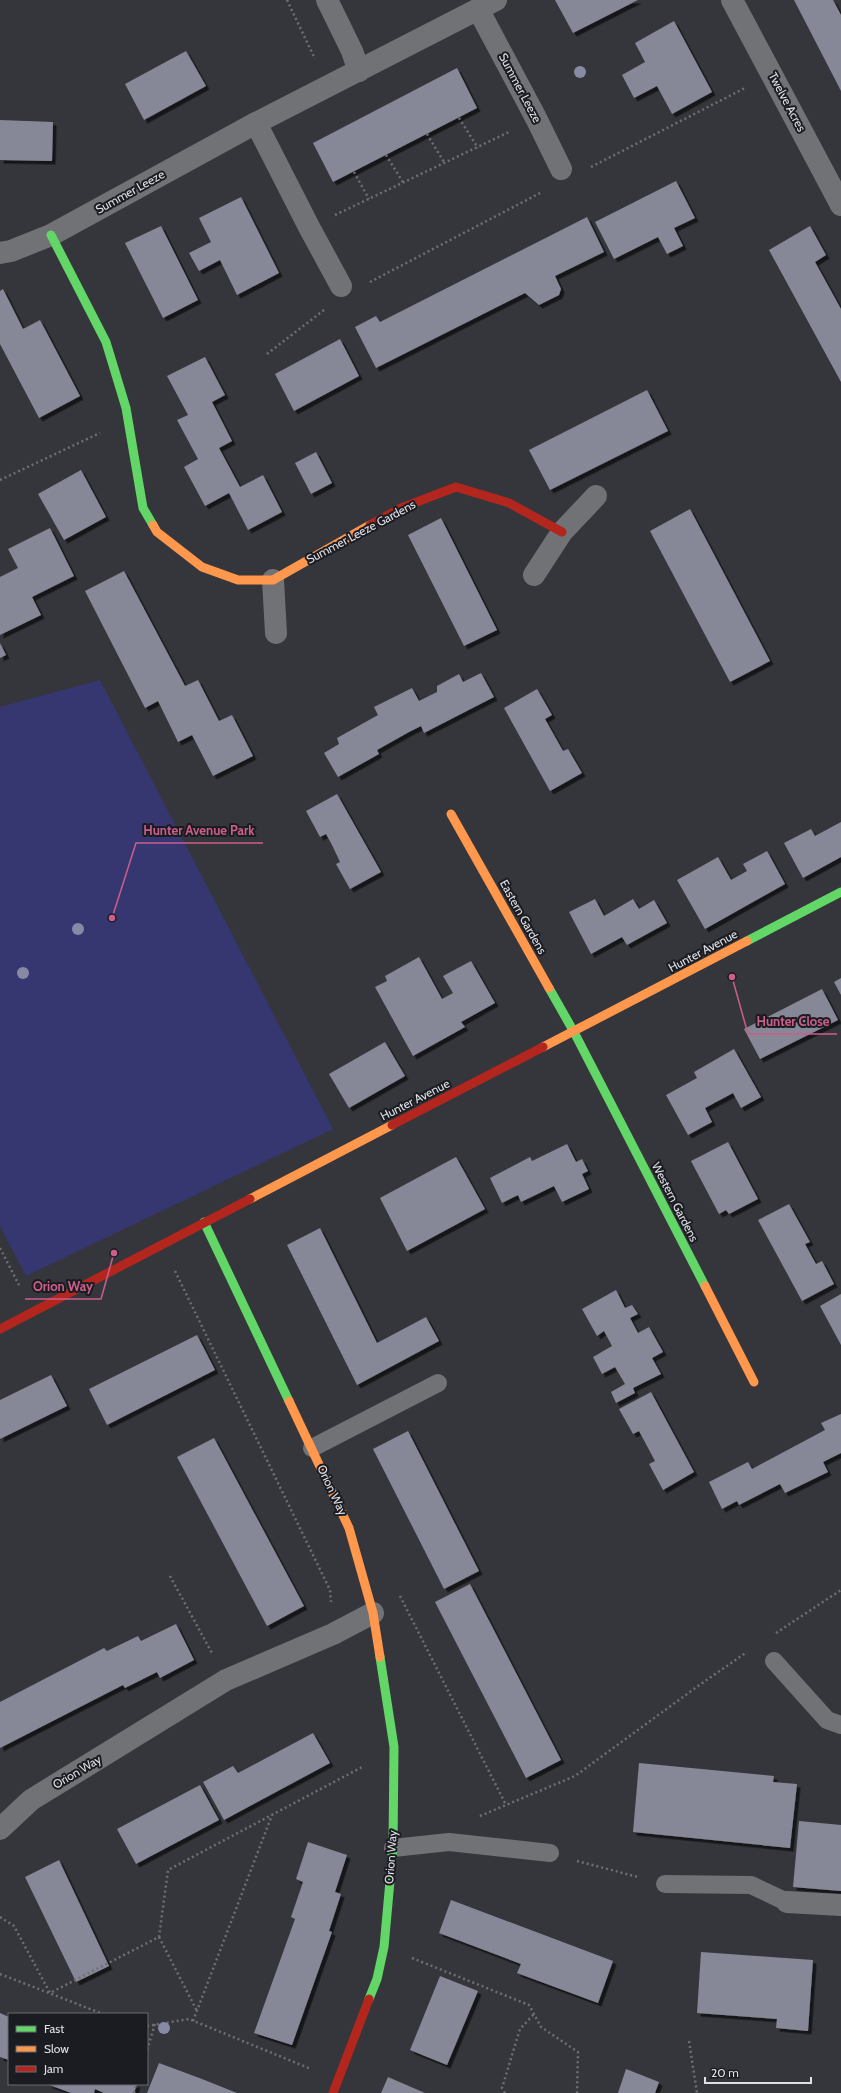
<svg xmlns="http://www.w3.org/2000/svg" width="841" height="2093" viewBox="0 0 841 2093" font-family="Cabin,sans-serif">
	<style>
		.green { fill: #363771 }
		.building { fill: #868797; filter: url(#shadow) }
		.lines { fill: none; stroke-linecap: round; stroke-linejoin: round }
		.path { stroke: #6f6f72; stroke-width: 2.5; stroke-dasharray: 2 3; stroke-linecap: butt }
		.lane { stroke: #707276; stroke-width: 18 }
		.street { stroke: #707276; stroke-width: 22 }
		.fast { stroke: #63d668; stroke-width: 9 }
		.slow { stroke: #ff974d; stroke-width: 9 }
		.jam { stroke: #b3261e; stroke-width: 9 }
		.tree { fill: #868aa5 }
		.labels { text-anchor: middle; stroke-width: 4; stroke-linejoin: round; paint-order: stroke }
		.street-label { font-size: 12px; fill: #dfe0e7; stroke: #1b1c21 }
		.leader { fill: none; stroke: #cc5e8c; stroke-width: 1.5 }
		.callout-dot { fill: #cc5e8c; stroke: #1b1c21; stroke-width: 1.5 }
		.callout-label { font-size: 13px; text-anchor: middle; font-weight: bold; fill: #cc5e8c; stroke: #1b1c21; stroke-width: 4; stroke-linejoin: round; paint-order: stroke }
	</style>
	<defs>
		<filter id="shadow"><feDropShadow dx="3.5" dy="3.5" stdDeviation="0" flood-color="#0009"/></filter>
	</defs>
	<rect width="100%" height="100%" fill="#35363b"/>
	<polygon class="green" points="100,680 333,1129 26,1276 0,1226 0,707"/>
	<g class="building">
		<polygon points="555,0 638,0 573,33"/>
		<polygon points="794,0 833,0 841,15 841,91"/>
		<polygon points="674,21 712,92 672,114 657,86 634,98 622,75 645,62 635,43"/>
		<polygon points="186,51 206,86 144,120 125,84"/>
		<polygon points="457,68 477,108 333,182 313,143"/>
		<polygon points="0,120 53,122 52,161 0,160"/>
		<polygon points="676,181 695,218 674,228 683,246 667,254 658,237 614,259 595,222"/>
		<polygon points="241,197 279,273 237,295 220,260 199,271 189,253 211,242 199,218"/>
		<polygon points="587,217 604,252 555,276 561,289 559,295 539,305 525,293 376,368 355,327 376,316 380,322"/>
		<polygon points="161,226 198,300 163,318 125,243"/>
		<polygon points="810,226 826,255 815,262 841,309 841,382 769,250"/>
		<polygon points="3,289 23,329 40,320 80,396 39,418 0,344 0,291"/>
		<polygon points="340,339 359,376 294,411 275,374"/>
		<polygon points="205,357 225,395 212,402 232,441 219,448 240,487 263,475 282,512 248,530 229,493 205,506 184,467 198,459 177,420 188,415 167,376"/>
		<polygon points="647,390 668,431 550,490 529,450"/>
		<polygon points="316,452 332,483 311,494 295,463"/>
		<polygon points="81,470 106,517 64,540 38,494"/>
		<polygon points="690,509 770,661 730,682 650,531"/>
		<polygon points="441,518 497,630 464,646 408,535"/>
		<polygon points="50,528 74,576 32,597 41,615 0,635 0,577 18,568 8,549"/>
		<polygon points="124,571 185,686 198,680 219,721 232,715 253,756 213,776 192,735 178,742 158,701 145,708 85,591"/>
		<polygon points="0,643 6,655 0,658"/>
		<polygon points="481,673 494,697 424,733 421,726 409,732 377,750 379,754 338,777 324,753 339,744 337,738 378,715 374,707 412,688 419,701 437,692 437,686 459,674 463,682"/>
		<polygon points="537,689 552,715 545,719 563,751 568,749 582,773 550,791 504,708"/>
		<polygon points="337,794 381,872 350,889 336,864 340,862 332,845 326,834 320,837 306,811"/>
		<polygon points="841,822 841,857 803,878 784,843 811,829 815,836"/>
		<polygon points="767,851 785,884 705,929 677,880 718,857 731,880 747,871 743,864"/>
		<polygon points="595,899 604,916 633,899 639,909 654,900 667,923 627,945 622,937 591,954 569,912"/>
		<polygon points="419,957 442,999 453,993 443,976 471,961 495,1003 461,1022 465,1027 413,1056 375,987 387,981 385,976"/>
		<polygon points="841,978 841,995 834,982"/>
		<polygon points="822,989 838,1020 760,1059 744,1029"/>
		<polygon points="385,1042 405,1076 349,1108 329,1074"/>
		<polygon points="734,1049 761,1097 741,1108 733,1093 705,1108 712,1122 688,1135 666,1095 697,1078 694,1072"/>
		<polygon points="728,1142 758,1199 729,1214 726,1210 719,1214 691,1161"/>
		<polygon points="567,1144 576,1162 582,1159 588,1171 582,1174 589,1189 562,1202 554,1186 521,1202 518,1195 502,1203 490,1178 530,1157 532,1161"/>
		<polygon points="456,1157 485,1209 407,1251 380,1198"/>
		<polygon points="789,1204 810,1242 805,1244 816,1264 822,1261 834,1284 802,1301 758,1220"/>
		<polygon points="320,1228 377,1343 426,1317 439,1341 357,1385 287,1245"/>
		<polygon points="616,1290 625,1308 632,1305 638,1314 630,1318 638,1333 649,1327 663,1352 652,1358 661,1374 633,1388 635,1393 616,1403 611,1392 625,1384 615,1367 602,1374 593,1357 612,1346 604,1331 597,1336 582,1309"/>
		<polygon points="841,1294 841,1345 820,1306"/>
		<polygon points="197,1335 215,1370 107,1425 89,1389"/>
		<polygon points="51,1375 67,1406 0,1439 0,1400"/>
		<polygon points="651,1392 694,1472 663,1490 649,1464 655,1461 639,1431 633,1434 619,1409"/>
		<polygon points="841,1414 841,1453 823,1462 828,1472 785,1493 780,1484 739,1505 737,1501 722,1509 709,1482 748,1462 752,1469 825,1430 821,1423"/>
		<polygon points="408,1431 479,1571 444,1589 373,1449"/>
		<polygon points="214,1438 304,1606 267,1626 177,1457"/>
		<polygon points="470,1584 561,1760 526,1778 435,1602"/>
		<polygon points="176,1624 194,1660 160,1678 157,1672 125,1688 123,1685 0,1748 0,1702 104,1648 107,1651 138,1636 141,1641"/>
		<polygon points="313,1733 330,1763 224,1820 203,1782 233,1766 238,1773"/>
		<polygon points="639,1763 774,1776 773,1782 797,1784 790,1848 633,1832"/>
		<polygon points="200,1785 219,1820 136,1864 117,1829"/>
		<polygon points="799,1821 841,1825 841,1891 793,1887"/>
		<polygon points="308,1842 347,1855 335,1892 341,1894 329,1931 332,1932 292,2045 254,2033 295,1919 291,1917 303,1882 296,1879"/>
		<polygon points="59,1860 109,1966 76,1982 25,1877"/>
		<polygon points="451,1900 613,1961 598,2003 517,1973 521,1964 439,1933"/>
		<polygon points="701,1952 813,1960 808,2031 776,2028 777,2019 697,2013"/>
		<polygon points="440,1976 478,1991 447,2065 410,2050"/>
		<polygon points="0,2013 9,2017 9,2060 0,2057"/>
		<polygon points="159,2063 202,2079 237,2093 147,2093"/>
		<polygon points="626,2069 659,2082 655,2093 618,2093"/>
		<polygon points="388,2077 425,2093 381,2093"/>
		<polygon points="47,2084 137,2084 134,2093 104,2093 95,2089 94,2093 71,2093"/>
	</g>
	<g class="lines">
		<g class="path">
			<polyline points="287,0 315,59"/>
			<polyline points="459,118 478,148"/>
			<polyline points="427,134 444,162"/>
			<polyline points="386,155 404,184"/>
			<polyline points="591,167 745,88"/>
			<polyline points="354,172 369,199"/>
			<polyline points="335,215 509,132"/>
			<polyline points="370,282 542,192"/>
			<polyline points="267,354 324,310"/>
			<polyline points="0,480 100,433"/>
			<polyline points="0,1248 19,1285"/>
			<polyline points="175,1271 330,1590 331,1602"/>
			<polyline points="170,1576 213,1655"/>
			<polyline points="400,1596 506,1805"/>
			<polyline points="776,1633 841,1590"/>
			<polyline points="480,1816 575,1776 698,1686 747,1652"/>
			<polyline points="577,1861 638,1877"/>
			<polyline points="0,1917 14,1926 50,1993 159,1937 168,1870 364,1766"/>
			<polyline points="159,1937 197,2011"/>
			<polyline points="412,1958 529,2005 541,2027 578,2052 577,2093"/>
			<polyline points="0,1974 103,2014"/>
			<polyline points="193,2021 272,1815"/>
			<polyline points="147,2026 189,2019 311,2069"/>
			<polyline points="689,2041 697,2093"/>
			<polyline points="147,2050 155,2024"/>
			<polyline points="134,2093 136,2084"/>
			<polyline points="505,2093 502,2088 520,2029 534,2014"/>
		</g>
		<g class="lane">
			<polyline points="312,1448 438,1383"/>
			<polyline points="774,1661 827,1720 841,1725"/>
			<polyline points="393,1848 449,1842 550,1853"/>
			<polyline points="665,1884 751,1885 787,1902"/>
		</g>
		<g class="street">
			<polyline points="327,0 352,51 359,71"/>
			<polyline points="732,0 841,205"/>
			<polyline points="478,9 536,118 561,169"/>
			<polyline points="256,123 309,227 341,286"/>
			<polyline points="0,253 11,251 51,235 256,123 496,0"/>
			<polyline points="534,575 562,532 596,496"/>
			<polyline points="273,580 276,633"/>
			<polyline points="0,1829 31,1800 226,1680 333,1634 373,1613"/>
			<polyline points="787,1902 841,1905"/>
		</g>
		<g class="fast">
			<polyline points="51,235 106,342 126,408 143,508 153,525"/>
			<polyline points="747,941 841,892"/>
			<polyline points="549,988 574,1032 705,1286"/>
			<polyline points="204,1222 289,1401"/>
			<polyline points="369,1999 377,1979 384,1947 393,1848 394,1747 380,1657"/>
		</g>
		<g class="slow">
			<polyline points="153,525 157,532 202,567 238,580 273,580 370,525"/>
			<polyline points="451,814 549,988"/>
			<polyline points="543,1047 747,941"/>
			<polyline points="250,1199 392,1125"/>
			<polyline points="705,1286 754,1382"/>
			<polyline points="289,1401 349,1528 373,1613 380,1657"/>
		</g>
		<g class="jam">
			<polyline points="370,525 401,508 456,487 509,503 562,532"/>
			<polyline points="392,1125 543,1047"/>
			<polyline points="0,1329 250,1199"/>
			<polyline points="333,2093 369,1999"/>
		</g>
	</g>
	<g class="tree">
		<circle cx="580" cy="72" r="6"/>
		<circle cx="78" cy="929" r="6"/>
		<circle cx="23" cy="973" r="6"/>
		<circle cx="164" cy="2028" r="6"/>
	</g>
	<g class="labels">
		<g class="street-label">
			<text transform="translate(520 88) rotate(62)" y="4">Summer Leeze</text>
			<text transform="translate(787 102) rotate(62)" y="4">Twelve Acres</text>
			<text transform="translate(130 192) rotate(-29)" y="4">Summer Leeze</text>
			<text transform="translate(361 532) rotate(-28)" y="4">Summer Leeze Gardens</text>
			<text transform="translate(523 917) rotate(61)" y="4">Eastern Gardens</text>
			<text transform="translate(703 951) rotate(-28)" y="4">Hunter Avenue</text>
			<text transform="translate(415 1100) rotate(-27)" y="4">Hunter Avenue</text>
			<text transform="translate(675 1202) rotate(63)" y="4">Western Gardens</text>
			<text transform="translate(332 1490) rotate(65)" y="4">Orion Way</text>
			<text transform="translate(77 1772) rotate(-31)" y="4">Orion Way</text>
			<text transform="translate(391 1857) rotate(-86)" y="4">Orion Way</text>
		</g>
	</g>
	<path class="leader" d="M112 918L136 843H263M732 977L748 1034H837M114 1253L101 1299H25"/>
	<g class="callout-dot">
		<circle cx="112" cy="918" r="4"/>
		<circle cx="732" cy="977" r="4"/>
		<circle cx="114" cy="1253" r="4"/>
	</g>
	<g class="callout-label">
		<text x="199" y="835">Hunter Avenue Park</text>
		<text x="793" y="1026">Hunter Close</text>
		<text x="63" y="1291">Orion Way</text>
	</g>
	<rect x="8" y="2013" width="140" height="72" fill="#1b1c21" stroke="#696a70"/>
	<rect x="16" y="2026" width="20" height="6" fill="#63d668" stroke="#696a70"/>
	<text x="44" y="2033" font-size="12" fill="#dfe0e7">Fast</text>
	<rect x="16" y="2046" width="20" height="6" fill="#ff974d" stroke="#696a70"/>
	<text x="44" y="2053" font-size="12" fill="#dfe0e7">Slow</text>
	<rect x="16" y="2066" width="20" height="6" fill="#b3261e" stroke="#696a70"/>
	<text x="44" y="2073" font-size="12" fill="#dfe0e7">Jam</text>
	<path d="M705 2077v6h106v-6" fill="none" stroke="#dfe0e7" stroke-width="2"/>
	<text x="711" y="2077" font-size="12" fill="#dfe0e7" stroke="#1b1c21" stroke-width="3" paint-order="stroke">20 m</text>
</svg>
